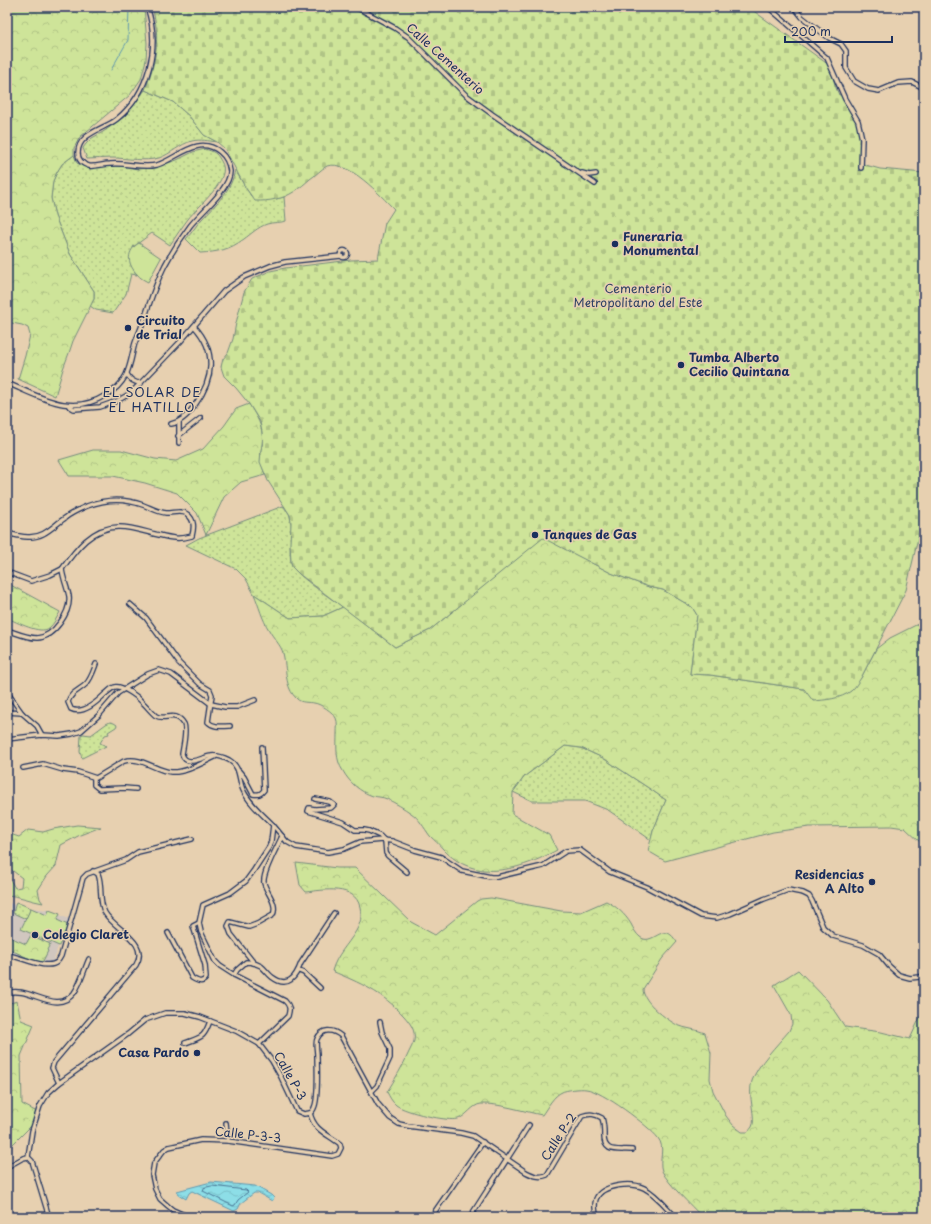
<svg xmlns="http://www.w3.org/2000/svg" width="931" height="1224" viewBox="0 0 931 1224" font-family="'Playpen Sans',sans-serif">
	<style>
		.built { fill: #d1c7bf }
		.grass { fill: url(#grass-dots); stroke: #748a7c }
		.forest { fill: url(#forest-crowns); stroke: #748a7c }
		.cemetery { fill: url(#cemetery-stones); stroke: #748a7c }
		.pitch { fill: #cee499; stroke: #748a7c }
		.water { fill: url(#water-waves); stroke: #5f98b0 }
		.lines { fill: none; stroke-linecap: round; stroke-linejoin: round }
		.shore { stroke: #497595; stroke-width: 1 }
		.stream { stroke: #5f98b0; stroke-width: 1 }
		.street-casing { stroke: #1b2f5e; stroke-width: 6 }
		.street { stroke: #e7d0b0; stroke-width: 3.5 }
		.poi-dot { fill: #1b2f5e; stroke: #e7d0b0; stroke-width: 1.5 }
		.labels { text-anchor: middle; stroke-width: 3; stroke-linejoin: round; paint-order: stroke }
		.street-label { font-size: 12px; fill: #1b2f5e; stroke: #e7d0b0 }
		.poi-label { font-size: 12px; font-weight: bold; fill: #1b2f5e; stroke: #e7d0b0; text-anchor: start }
		.park-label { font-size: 12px; fill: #2d4164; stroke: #e7d0b0 }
		.neighbourhood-label { font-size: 13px; letter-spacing: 1px; fill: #1b2f5e; stroke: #e7d0b0 }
	</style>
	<defs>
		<pattern id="grass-dots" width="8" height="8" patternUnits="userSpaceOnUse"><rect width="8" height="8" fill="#cee499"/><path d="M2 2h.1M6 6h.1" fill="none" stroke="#b0c486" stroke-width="1.8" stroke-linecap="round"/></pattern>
		<pattern id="forest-crowns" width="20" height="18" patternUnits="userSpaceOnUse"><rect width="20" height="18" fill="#cee499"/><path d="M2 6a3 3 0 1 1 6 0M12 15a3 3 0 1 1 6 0" fill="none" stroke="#b0c486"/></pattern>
		<pattern id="cemetery-stones" width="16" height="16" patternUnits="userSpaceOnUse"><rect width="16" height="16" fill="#cee499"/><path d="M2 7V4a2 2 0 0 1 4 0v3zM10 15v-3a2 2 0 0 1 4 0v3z" fill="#b0c486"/></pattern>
		<pattern id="water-waves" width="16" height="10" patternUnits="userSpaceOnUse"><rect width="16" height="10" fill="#8ddee7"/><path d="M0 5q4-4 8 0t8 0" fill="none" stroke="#79bfc9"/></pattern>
	</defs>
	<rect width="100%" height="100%" fill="#e7d0b0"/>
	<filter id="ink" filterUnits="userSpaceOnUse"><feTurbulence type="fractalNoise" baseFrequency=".025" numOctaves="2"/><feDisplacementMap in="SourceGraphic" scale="8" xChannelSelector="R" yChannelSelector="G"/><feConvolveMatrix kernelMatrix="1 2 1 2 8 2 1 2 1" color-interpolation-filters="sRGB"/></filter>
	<g filter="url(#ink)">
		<polygon class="built" points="7,902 15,905 16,902 31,908 49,910 69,919 56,952 57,953 53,960 55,961 48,965 7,952"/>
		<g class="grass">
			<path d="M145,90l28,12 16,14 15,19 13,7c-8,-1 -17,-3 -25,-1 -12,3 -21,13 -33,17 -15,4 -32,0 -47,0 -8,0 -17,1 -25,1l-4,-11 3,-4 6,-6 11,-6 21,-15z"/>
			<path d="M205,149c9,3 11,3 16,12 12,18 -23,45 -33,58 -6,8 -12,17 -18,26l-18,-12 -19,14 1,24 3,4 -6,-1 -5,20 -13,19 -17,-3 -6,-4 4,-7v-8l-24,-37 -15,-38 -4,-18 2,-17 4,-9 5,-8 12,-9 3,8 9,4 35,-1 17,3 17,-2 22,-7 16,-8z"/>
			<path d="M235,170l16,26 25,3 8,-2 2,24c-6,2 -13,1 -19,3 -9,3 -16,10 -23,15 -15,11 -26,13 -44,14l-14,-14c6,-6 10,-14 16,-20 14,-15 30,-29 33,-49z"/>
			<path d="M283,506c2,3 6,6 7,10 4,15 -3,34 2,50 4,9 41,34 51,41l-20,9 -33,2 -36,-24 -8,-15 -10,-10 -50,-24 13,-7z"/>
			<polygon points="110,722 114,723 117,725 116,727 108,732 109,734 105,735 100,743 106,746 82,758 80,752 81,735 83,734 91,735 106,724"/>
			<polygon points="565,746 581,748 603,758 650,789 666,800 653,831 651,840 608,810 585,801 532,801 513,792 525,776"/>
			<polygon points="16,902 31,908 26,919 13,913"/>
		</g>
		<g class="forest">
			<polygon points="7,7 144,7 147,43 146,60 141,79 130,95 80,137 74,148 74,155 62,164 57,172 53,181 51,198 55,216 70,254 94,291 94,299 73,341 69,353 63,369 55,396 18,379 25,356 30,335 28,328 22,325 7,322"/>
			<path d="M249,404c5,9 12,18 13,29 2,10 -3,20 -1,29 1,4 3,9 4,13l-24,7 -17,15 -18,38 -9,-22 -20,-20 -32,-10 -32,-7h-44l-10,-16 34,-10h28l34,9 21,2 27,-12 21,-23 12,-17z"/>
			<path d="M543,537l68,36 38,14 14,3 29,17 5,8 -7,59 20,1 94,14 57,-11 15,-29 14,-11 34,-17v229l-4,-8 -15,-14 -14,-2 -82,1 -36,5 -108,29 -17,-10 5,-20 13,-31 -16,-11 -47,-31 -22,-10 -16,-2 -40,30 -12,16 -1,22 37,21 8,15c-37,20 -81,34 -114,-1 -4,-5 -9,-9 -13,-13 -6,-8 -11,-18 -19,-23 -7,-5 -16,-10 -24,-14 -4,-2 -10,-2 -14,-3 -13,-4 -24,-14 -30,-25 -8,-12 -6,-24 -6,-38 0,-4 1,-11 -1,-15 -3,-6 -15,-14 -22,-15 -6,-1 -13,0 -17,-4 -13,-12 -10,-30 -14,-46 -2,-8 -10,-15 -14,-23 -7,-11 -10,-24 -15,-36l36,24 33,-2 20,-9 52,40 35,-17z"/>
			<path d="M7,583l53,29c-3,5 -6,12 -11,16 -9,7 -32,-6 -42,-10z"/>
			<path d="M77,825l24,2 -21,8 -19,10 -5,21 -9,10 -9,14 2,9 3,4c-12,-2 -23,-7 -36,-8v-20l1,1 7,12 6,-1 1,-9 -9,-7 -6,-3v-35l12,4 9,-7 15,2 10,-3z"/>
			<path d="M296,863l41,5h18l56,54 24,13 42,-34 4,-2 10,-1 70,13 20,1 25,-11c10,5 19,13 25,23 2,4 5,10 9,13 11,9 21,-11 31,-2 2,1 4,5 6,7l-15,17 -19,30c0,13 23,30 34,36 9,4 19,4 28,8l6,20 -1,26 3,12 13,25 7,9 9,7h6c1,-2 3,-3 4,-5 5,-8 -5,-32 0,-46 5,-16 26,-37 37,-50l3,-7 -1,-9 -17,-30 24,-15 29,30 18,27 36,5 29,7 11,-24 3,-1v203h-222c-11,-12 -34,-33 -40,-46 -4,-11 4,-23 -4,-33 -9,-12 -57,-48 -72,-49 -5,-1 -21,1 -24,3 -8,3 -15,16 -20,23 -16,-3 -44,-12 -61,-11 -9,1 -14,12 -23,15 -10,3 -53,-7 -62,-14 -4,-3 -7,-9 -9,-13 8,-13 16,-26 22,-40 2,-4 4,-8 5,-11 2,-11 -4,-18 -10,-25 -22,-24 -44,-33 -72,-45 5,-17 15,-25 24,-40 5,-9 6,-14 4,-24 -5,-23 -37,-17 -54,-15l-6,-7z"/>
			<polygon points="7,934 7,936 26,944 31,935 50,944 47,950 48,951 42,963 32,960 7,948"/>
			<polygon points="8,1000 10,1003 17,1001 21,1020 34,1025 21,1056 22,1104 37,1112 33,1124 10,1147 7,1142"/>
		</g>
		<path class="cemetery" d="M152,7h147c12,3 22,4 34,3l2,-3h413l81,58c4,10 5,20 10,30l5,-2c6,11 15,23 18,35 2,12 0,24 0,36l18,5 44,4v340l-18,77 -45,88c-3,4 -6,10 -10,13 -10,8 -26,9 -38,10l-9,-12 -94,-14 -20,-1 7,-59 -5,-8 -29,-17 -14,-3 -38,-14 -68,-35 -113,92 -35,17 -96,-73 -7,-7 -1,-5 -1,-19 1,-20 -1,-8 -22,-34 -8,-19 1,-12 2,-8 -1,-10 -2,-10 -11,-18 -13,-16 -12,-12 -3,-9 2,-8 5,-6 5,-14 3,-16 8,-31 8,-13 18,-8 15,-3 66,-8 27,-1 7,-36 9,-14c-13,-13 -46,-50 -67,-43 -6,3 -12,10 -17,13 -10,9 -21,18 -34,20 -7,2 -14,2 -21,2l-10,-14 -20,-38 -8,-7 -13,-7 -15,-19 -16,-14 -28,-12c11,-29 16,-52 7,-83z"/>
		<g class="pitch">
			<path d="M139,243l22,15 -13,24c-4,-2 -8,-4 -11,-8 -10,-10 -11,-23 2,-31z"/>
			<polygon points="31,908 47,915 49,910 60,914 57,920 68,925 59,946 21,929"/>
		</g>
		<polygon class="water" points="211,1182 255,1186 271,1195 274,1198 272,1201 258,1193 254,1193 241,1203 238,1209 234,1211 192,1191 189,1193 186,1199 178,1194 177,1191"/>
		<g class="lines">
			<polygon class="shore" points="212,1186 246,1190 248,1192 238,1200 235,1205 233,1206 203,1191 204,1188"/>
			<polyline class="stream" points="111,70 128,40 129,7"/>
			<defs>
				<g id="street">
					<polyline points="356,7 395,28 408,37 466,95 492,114 595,184"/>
					<polyline points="768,7 827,58 845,99 858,121 862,139 861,168"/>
					<polyline points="794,7 802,17 829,38 841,44 846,51 846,68 854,81 868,89 879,91 898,83 912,82 922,87 924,90"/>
					<polyline points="922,7 924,9"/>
					<polyline points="582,173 589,175 596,174"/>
					<circle cx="344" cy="254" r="3.5"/>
					<path d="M127,374c3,6 8,9 14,9"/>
					<path d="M7,383c34,14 64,34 99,12 8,-4 16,-12 20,-20 5,-10 6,-22 9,-32 3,-8 6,-15 9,-23 6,-19 12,-37 21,-55 7,-13 16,-27 25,-39 10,-13 41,-38 40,-55 -1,-7 -4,-14 -10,-19 -22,-18 -43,7 -63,13 -15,4 -31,-3 -47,-1 -7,0 -14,3 -21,2 -7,-2 -11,-6 -11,-13 0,-20 27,-24 39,-34 32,-26 44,-73 30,-112"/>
					<polyline points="69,406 74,409 100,407 117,401 131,393 180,342 224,291 244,277 270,266 285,262 341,256"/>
					<path d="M171,424c11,-2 18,-10 24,-19 19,-26 22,-54 -1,-79"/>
					<polyline points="178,436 201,418"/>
					<polyline points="179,443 179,422"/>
					<path d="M7,533c7,2 14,4 21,4 16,1 25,-11 37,-19 6,-5 15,-9 22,-12 18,-7 37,-8 56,-1 8,3 15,7 23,8 7,0 16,-3 21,1 8,6 7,14 5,22 -13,4 -21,2 -33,-1 -13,-3 -27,-8 -40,-8 -27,0 -43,22 -57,42 1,9 5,18 7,27 2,16 -15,41 -32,42 -10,0 -21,-5 -30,-8"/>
					<polyline points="7,572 31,581 50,575 62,569"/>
					<path d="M130,604l16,14 33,45 21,21 10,6 2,5 -4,27c6,6 14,4 22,4"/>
					<path d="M96,664c-3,8 -5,15 -10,20 -7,7 -15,8 -18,18l3,7c12,6 26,-7 34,-15 3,-2 6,-6 10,-7 6,-2 22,9 26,14 5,4 10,11 15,15 9,5 20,-6 28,8 3,7 -1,23 -2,30 4,14 20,3 29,2 7,-1 12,1 18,4 12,7 9,19 14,30 6,13 19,24 30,35l-2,16 -2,6 -15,23 -8,11 -16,12 -27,12 -4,18 2,9 14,29 5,5 14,9 51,26c5,5 5,8 3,15l-29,28"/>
					<polyline points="7,692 22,713 37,726 42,735"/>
					<polyline points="7,712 22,713"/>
					<polyline points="7,739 42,735 59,736 72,734 81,731 99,715 118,693 148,674 159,670 171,674 211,704 225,707 237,707 255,700"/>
					<path d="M23,768l20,-4 20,6 15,2 18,6 28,-17c18,-5 31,10 47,11 15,1 31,-9 44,-15"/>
					<path d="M239,771l5,6 9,17c6,1 8,0 11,-4l-2,-43"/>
					<polyline points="94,778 94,785 99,789 124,788 136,789"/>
					<polyline points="315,799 330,802 334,805 331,808 315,809 309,808 308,811 343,822 355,830 364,830 369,831 380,836 385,841 386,853 388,856 407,872"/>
					<polyline points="273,825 287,842 296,847 328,852 344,849 360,842 382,840 392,841 415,850 441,857 462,871 491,877 497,877 543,866 566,851 580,850 610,872 647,887 701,916 717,918 730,914 764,899 788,890 803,893 809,896 812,901 823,927 833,936 863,945 879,954 889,966 899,975 910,978 920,977 924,975"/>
					<path d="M168,933l24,45c5,3 10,6 14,0l-1,-13 -12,-39 6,-3"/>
					<path d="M7,955c13,1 40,16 50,7 2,-2 3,-4 4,-6l22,-78 4,-4 39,-14 12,-8 54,-13"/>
					<path d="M254,963l-23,-29 -3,-8 2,-4 19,5 8,-3 16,-9c5,-12 -6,-21 -9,-32 -2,-10 14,-37 18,-47"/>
					<polyline points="299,971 304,973 320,988"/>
					<path d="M234,975l3,-5 9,-8c6,0 10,1 15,4 4,3 7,8 11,11 16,12 24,0 29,-14l33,-50"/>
					<path d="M7,993c22,-8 49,23 67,0 7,-10 10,-23 15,-34"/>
					<path d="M185,1043c17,-6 19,-5 25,-22"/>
					<path d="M59,1083l-7,-15 2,-6 82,-97c14,-23 -21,-35 -31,-52 -7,-12 -2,-27 -7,-39l-5,-3"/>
					<polyline points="372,1091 377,1086 390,1058 390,1049 382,1032 380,1022"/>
					<polyline points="226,1123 228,1141"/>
					<polyline points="28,1157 32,1161 49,1217"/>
					<path d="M7,1167l16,-9 5,-1 4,-26 8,-25 8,-13 11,-10 69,-49 17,-14 20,-7h20l15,4 36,14 23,13 13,17 9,16 16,34 7,3 6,-1c1,0 4,-4 4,-5 5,-9 3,-42 3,-53 0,-5 -2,-12 0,-16 5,-11 16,-10 24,-3l37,68 12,14 9,6 9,2 53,7 12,3 53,36c8,4 13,6 21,3l35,-59c8,-3 13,-2 20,2 2,6 2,10 2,16 -1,20 13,15 28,16"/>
					<path d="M189,1217l-16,-7 -5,-4 -8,-7 -5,-10 -3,-14 2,-12 10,-13 5,-3 32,-7 27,1 104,15 6,-2 3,-6 -1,-4c-12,-10 -26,-13 -30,-31"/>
					<polyline points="431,1217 483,1142"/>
					<polyline points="470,1217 529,1125"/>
					<path d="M597,1217c-2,-6 -3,-12 -1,-18 6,-15 36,-17 48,-11 12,6 22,19 32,29"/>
				</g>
			</defs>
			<use href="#street" class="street-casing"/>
			<use href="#street" class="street"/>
		</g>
	</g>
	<g class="poi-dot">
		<circle cx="615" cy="244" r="4"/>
		<circle cx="128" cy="328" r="4"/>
		<circle cx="681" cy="365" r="4"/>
		<circle cx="535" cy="535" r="4"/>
		<circle cx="872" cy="882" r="4"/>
		<circle cx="35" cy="935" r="4"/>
		<circle cx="197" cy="1053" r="4"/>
	</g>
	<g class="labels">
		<g class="street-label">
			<text transform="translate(445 59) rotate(42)" y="4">Calle Cementerio</text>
			<text transform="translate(290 1076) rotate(61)" y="4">Calle P-3</text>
			<text transform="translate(248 1135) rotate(6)" y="4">Calle P-3-3</text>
			<text transform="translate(559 1137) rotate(-57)" y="4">Calle P-2</text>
		</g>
		<g class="poi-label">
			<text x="623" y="241">Funeraria<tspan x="623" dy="14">Monumental</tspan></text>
			<text x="136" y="325">Circuito<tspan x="136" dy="14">de Trial</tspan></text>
			<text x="689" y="362">Tumba Alberto<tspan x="689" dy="14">Cecilio Quintana</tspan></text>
			<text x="543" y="539">Tanques de Gas</text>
			<text x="864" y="879" text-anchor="end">Residencias<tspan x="864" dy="14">A Alto</tspan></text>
			<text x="43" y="939">Colegio Claret</text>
			<text x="189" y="1057" text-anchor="end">Casa Pardo</text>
		</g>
		<g class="park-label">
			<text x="638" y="293">Cementerio<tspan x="638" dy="14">Metropolitano del Este</tspan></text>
		</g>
		<g class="neighbourhood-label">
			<text x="152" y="397">EL SOLAR DE<tspan x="152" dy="15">EL HATILLO</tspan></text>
		</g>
	</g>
	<rect width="931" height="1224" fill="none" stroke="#e7d0b0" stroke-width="24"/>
	<rect x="12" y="12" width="907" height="1200" fill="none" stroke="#1b2f5e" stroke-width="1.5" filter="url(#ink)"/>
	<path d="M785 36v6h107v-6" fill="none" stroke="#1b2f5e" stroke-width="2"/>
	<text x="791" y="36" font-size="12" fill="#1b2f5e" stroke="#e7d0b0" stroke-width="3" paint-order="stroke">200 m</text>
</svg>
